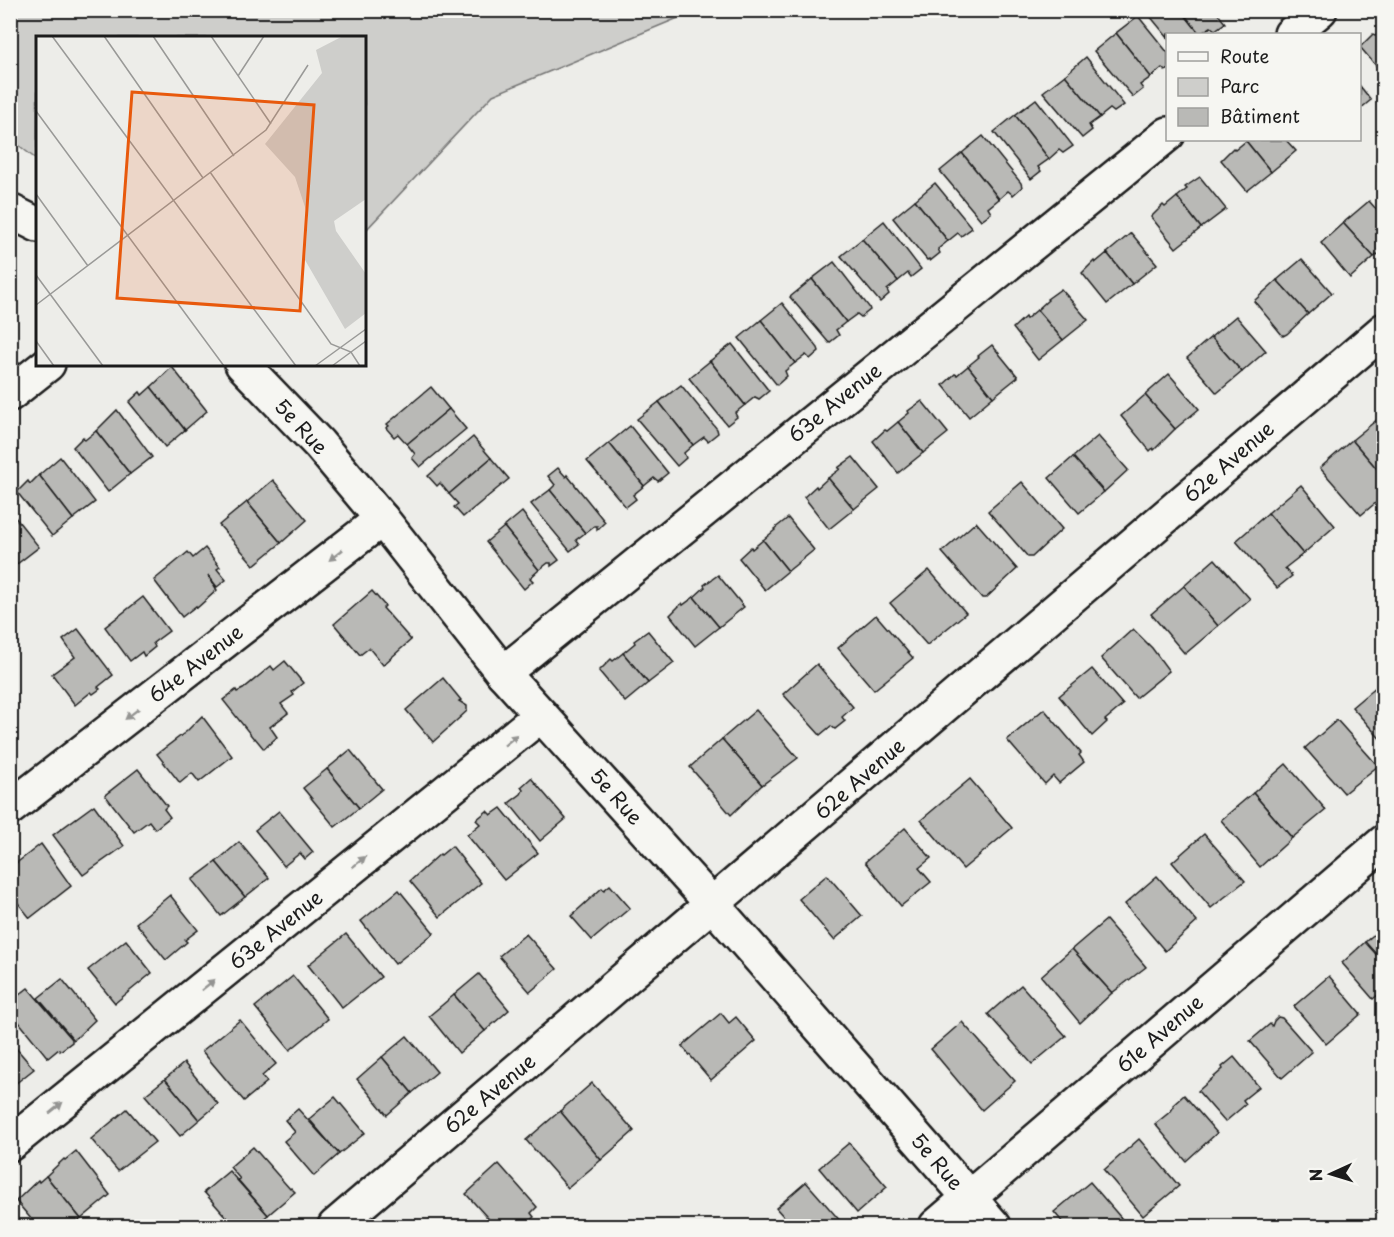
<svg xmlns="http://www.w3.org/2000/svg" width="1394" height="1237" viewBox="0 0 1394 1237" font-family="'Playpen Sans',sans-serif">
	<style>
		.green { fill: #cececb; stroke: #757574; stroke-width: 1.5 }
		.building { fill: #b9b9b6; stroke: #1c1c1c; stroke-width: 1.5 }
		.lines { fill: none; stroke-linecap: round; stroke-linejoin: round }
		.minor-casing { stroke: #1c1c1c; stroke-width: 38 }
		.minor { stroke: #f6f6f2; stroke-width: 33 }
		.oneway { fill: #949492 }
		.labels { text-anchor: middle; stroke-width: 6; stroke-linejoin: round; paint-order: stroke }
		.street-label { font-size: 20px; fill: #1c1c1c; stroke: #f6f6f2 }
		.inset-road { fill: none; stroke: #999997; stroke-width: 1.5 }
		.view { fill: #e8590c; fill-opacity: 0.15; stroke: #e8590c; stroke-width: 3 }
		.inset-edge { fill: none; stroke: #1c1c1c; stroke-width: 3 }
	</style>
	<rect width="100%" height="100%" fill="#edede9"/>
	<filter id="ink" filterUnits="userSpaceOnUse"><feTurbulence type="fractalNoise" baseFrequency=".0167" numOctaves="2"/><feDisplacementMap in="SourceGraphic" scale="12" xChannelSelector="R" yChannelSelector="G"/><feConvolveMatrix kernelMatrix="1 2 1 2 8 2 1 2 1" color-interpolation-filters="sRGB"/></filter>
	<g filter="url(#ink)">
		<polygon class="green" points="10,11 11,10 695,11 493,95 365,231 364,38 38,38 37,160 11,139"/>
		<g class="building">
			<polygon points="1145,10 1181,10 1200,34 1168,34 1168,38"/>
			<polygon points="1181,10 1215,10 1225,23 1215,30 1211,27 1200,34"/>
			<polygon points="1138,16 1168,53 1168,70 1165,71 1162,68 1151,77 1116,33"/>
			<polygon points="1384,29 1384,75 1360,47 1373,34 1375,36"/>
			<polygon points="1116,33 1151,77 1140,85 1143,89 1133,97 1094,51"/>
			<polygon points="1086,57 1124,105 1114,112 1110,109 1100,117 1065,75"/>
			<polygon points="1065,75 1100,117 1089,125 1092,130 1082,138 1043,92"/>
			<polygon points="1360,86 1371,100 1360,109"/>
			<polygon points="1036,99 1073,146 1063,153 1059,150 1049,159 1015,115"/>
			<polygon points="1015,115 1049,159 1038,167 1041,171 1031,179 994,132"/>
			<polygon points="983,136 1021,183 1022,187 1013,195 1008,191 999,199 962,153"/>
			<polygon points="1248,140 1286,140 1296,151 1271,172 1246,141"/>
			<polygon points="1246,141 1271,172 1247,191 1221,160 1233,148 1235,150"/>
			<polygon points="962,153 999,199 988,208 991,213 981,220 940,171"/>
			<polygon points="1200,177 1226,209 1201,228 1177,197 1187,189 1185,187"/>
			<polygon points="935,183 972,228 961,236 958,233 948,241 915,200"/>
			<polygon points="1177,197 1201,228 1176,248 1151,217 1163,205 1165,207"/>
			<polygon points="915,200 948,241 938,249 940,253 930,261 929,259 927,260 893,218"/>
			<polygon points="1369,201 1384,218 1384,250 1374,257 1343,223"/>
			<polygon points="884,221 921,269 911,277 908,273 898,281 862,239"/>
			<polygon points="1343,223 1374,257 1350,278 1321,243"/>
			<polygon points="1131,233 1157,264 1132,284 1107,253"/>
			<polygon points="862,239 898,281 887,290 889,294 880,302 841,256"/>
			<polygon points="1107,253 1132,284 1107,304 1082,273 1094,261 1095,263"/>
			<polygon points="1302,259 1332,293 1308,314 1277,280"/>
			<polygon points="834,262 869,307 870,310 861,317 857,314 846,322 812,279"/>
			<polygon points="10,277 16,280 10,290"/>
			<polygon points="812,279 846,322 836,330 839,335 829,343 790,297"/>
			<polygon points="1277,280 1308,314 1287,334 1283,336 1254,301"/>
			<polygon points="1061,289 1088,320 1063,340 1037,310 1048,300 1047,299"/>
			<polygon points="782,303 818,348 819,351 810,359 806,355 795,363 761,320"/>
			<polygon points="1037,310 1063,340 1038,360 1013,328 1025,317 1026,319"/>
			<polygon points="1236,316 1266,351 1242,372 1211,337"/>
			<polygon points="761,320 795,363 785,371 787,376 777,385 739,338"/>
			<polygon points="1211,337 1242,372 1217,393 1187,358"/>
			<polygon points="732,344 769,391 759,399 755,397 745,405 710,361"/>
			<polygon points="992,345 1018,377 993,397 968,366 979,357 978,356"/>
			<polygon points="710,361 745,405 735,413 737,417 727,425 689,378"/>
			<polygon points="968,366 993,397 969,417 943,385 955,374 957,375"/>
			<polygon points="172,367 207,411 185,430 151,387"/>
			<polygon points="1169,374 1199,409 1175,429 1145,395"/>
			<polygon points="681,385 717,429 718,433 708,441 704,437 693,445 659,402"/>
			<polygon points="151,387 185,430 165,447 129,402 140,392 142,395"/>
			<polygon points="431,387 449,409 407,444 398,434 394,437 386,428 389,426 387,424"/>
			<polygon points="1145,395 1175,429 1154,450 1153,448 1150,451 1121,416"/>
			<polygon points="922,401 948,433 923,453 898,422 909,413 908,411"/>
			<polygon points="659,402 693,445 684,453 686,458 677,466 637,419"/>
			<polygon points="449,409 466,429 420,467 412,458 415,454 407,444"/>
			<polygon points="117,410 152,457 130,474 96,431"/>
			<polygon points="1384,414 1384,477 1352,440"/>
			<polygon points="898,422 923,453 898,473 873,441 885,430 887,431"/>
			<polygon points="630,426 668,473 658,481 654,478 644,486 609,443"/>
			<polygon points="96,431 130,474 108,492 73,447 83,437 85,440"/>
			<polygon points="1098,436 1128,470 1104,492 1073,457"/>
			<polygon points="473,437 491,458 449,494 440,483 437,486 428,476"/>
			<polygon points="1352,440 1384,477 1384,484 1378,488 1384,496 1361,515 1320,468"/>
			<polygon points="609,443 644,486 633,495 636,499 626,507 587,461"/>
			<polygon points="60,457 95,502 73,519 39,475"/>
			<polygon points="853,457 879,489 854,509 828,478 840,469 838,468"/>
			<polygon points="1073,457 1104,492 1079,513 1049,478"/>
			<polygon points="491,458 509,479 463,517 454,507 458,504 449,494"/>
			<polygon points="558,468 566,477 567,475 605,522 597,530 597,526 594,526 585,533 550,490 555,485 548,476"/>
			<polygon points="39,475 73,519 52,536 17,492 28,481 30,484"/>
			<polygon points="828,478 854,509 829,529 804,497 816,486 817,488"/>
			<polygon points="273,480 307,520 281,543 247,502"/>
			<polygon points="1022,482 1062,529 1032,557 1028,557 988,511"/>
			<polygon points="1301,485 1335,526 1303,554 1268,513"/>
			<polygon points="550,490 585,533 576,540 579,544 570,551 531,504"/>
			<polygon points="247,502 281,543 254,565 219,525"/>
			<polygon points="10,511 39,547 17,564 10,555"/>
			<polygon points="522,512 559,560 551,566 551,563 548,563 539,570 504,527"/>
			<polygon points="1268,513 1303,554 1285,568 1292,576 1277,588 1236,541"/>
			<polygon points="788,518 814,550 788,571 763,540 775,530 774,529"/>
			<polygon points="976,522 1017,569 986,598 982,598 942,552"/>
			<polygon points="504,527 539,570 530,578 533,581 524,589 486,542"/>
			<polygon points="763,540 788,571 765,590 739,558 751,547 752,549"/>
			<polygon points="205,548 220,567 217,569 226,580 217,587 208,575 217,590 197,608 196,606 182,617 154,580 188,552 193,558"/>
			<polygon points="10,555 17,564 10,569"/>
			<polygon points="1215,559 1250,599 1218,626 1184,586"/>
			<polygon points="929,570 966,613 927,645 890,603"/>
			<polygon points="718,575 744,607 719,627 694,597 705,587 704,585"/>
			<polygon points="1184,586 1218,626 1185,654 1151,614"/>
			<polygon points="372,591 385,606 383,608 411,640 383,665 369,648 360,655 334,624"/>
			<polygon points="143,597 169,631 153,643 155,647 144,656 142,652 130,661 105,627"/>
			<polygon points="694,597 719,627 695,646 670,615 682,603 683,605"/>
			<polygon points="876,615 913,658 874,690 838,648"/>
			<polygon points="78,629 113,675 98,687 100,689 93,694 91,692 75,705 52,674 75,657 63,640"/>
			<polygon points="1133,629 1152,648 1169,671 1136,698 1101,658"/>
			<polygon points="648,631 674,663 648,683 623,653 635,643 634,641"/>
			<polygon points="623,653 648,683 625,702 599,671 611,659 613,661"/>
			<polygon points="285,661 303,683 292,692 294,695 281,704 288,713 270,727 277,737 264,749 255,738 254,739 223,700 236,690 237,692 243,689 271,666 274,670"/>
			<polygon points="817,664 853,707 842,717 845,721 835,729 831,726 820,735 783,694"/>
			<polygon points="1092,669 1123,705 1105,720 1107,722 1092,736 1059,696"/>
			<polygon points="443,678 461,700 459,701 467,706 467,711 433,742 406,710"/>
			<polygon points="1384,680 1384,743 1352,707"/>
			<polygon points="1044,709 1081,753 1079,755 1084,762 1059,783 1053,776 1045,784 1007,740"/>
			<polygon points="756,710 798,758 762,785 722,739"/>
			<polygon points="202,716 232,756 199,782 192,773 180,783 157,754 187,731"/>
			<polygon points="1337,720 1378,766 1344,793 1305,748"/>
			<polygon points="722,739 762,785 731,815 690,767"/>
			<polygon points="350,750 382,789 359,808 327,769"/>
			<polygon points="1286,764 1326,810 1292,838 1253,793"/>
			<polygon points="138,769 167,806 164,809 170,817 155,829 149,821 134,832 105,795"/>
			<polygon points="327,769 359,808 335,827 303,788"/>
			<polygon points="531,778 566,819 540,841 509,803 521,794 523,790 521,787"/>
			<polygon points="970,779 1012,828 963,869 921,820"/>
			<polygon points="1253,793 1292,838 1260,867 1221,820"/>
			<polygon points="94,805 124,846 83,875 53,835"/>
			<polygon points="501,808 538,853 504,880 467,835 480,824 476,820 487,811 491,815"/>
			<polygon points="279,811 313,852 305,859 300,853 284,866 255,830"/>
			<polygon points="905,828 931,858 919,868 931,882 901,906 865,862"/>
			<polygon points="1204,834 1245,881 1211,908 1172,862"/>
			<polygon points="239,842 269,878 245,897 216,862"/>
			<polygon points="41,844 71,886 30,918 10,893 10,868"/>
			<polygon points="452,846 481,883 440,917 410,881 440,854 441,855"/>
			<polygon points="216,862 245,897 221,916 192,880"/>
			<polygon points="827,875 862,916 834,940 799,899"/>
			<polygon points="1157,876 1197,922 1165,951 1125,904"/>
			<polygon points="610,885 630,908 592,940 571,916 602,888 604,890"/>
			<polygon points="399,890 434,933 395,964 361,921"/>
			<polygon points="170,895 198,930 185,940 187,942 166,960 136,923"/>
			<polygon points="1106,920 1146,967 1112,993 1072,949"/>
			<polygon points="1384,926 1384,963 1365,942"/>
			<polygon points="346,934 381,977 342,1008 308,965"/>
			<polygon points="526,934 557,969 530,992 499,956"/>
			<polygon points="126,940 152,973 115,1003 88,970"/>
			<polygon points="1365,942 1384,963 1384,990 1373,999 1342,963"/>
			<polygon points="1072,949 1112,993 1080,1023 1041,976"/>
			<polygon points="479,974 509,1010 485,1031 454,995"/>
			<polygon points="293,976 328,1019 290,1050 255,1007"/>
			<polygon points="1329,976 1361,1014 1326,1044 1294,1006"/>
			<polygon points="62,979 95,1020 74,1040 38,998"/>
			<polygon points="1021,985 1066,1036 1032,1064 988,1014"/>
			<polygon points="28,988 72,1039 72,1042 60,1051 59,1049 48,1058 10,1011 10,1008 17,1003 14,999"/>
			<polygon points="454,995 485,1031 459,1053 429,1016"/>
			<polygon points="721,1013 729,1023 736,1017 756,1041 711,1080 682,1046"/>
			<polygon points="1278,1017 1282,1018 1312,1052 1282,1078 1250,1041 1270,1024 1272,1026 1274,1021"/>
			<polygon points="240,1020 276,1064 262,1076 267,1082 244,1101 202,1051"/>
			<polygon points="962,1022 1015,1081 982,1110 931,1049"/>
			<polygon points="407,1036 437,1072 412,1093 382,1057"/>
			<polygon points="10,1041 34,1069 10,1088"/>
			<polygon points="382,1057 412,1093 387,1115 357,1079"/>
			<polygon points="1234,1057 1259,1087 1243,1100 1246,1104 1225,1122 1198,1091 1223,1069 1222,1067"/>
			<polygon points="184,1063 218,1104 199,1120 165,1079"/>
			<polygon points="165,1079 199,1120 180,1136 145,1095"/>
			<polygon points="592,1083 634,1131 601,1160 560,1111"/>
			<polygon points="1184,1095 1217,1133 1186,1161 1155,1124 1171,1111 1174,1106 1173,1105"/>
			<polygon points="335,1097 365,1133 339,1154 309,1119"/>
			<polygon points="127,1109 155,1142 118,1171 91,1139"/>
			<polygon points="298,1109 339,1154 314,1176 284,1141 295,1132 285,1120"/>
			<polygon points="560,1111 601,1160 568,1188 526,1140"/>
			<polygon points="1139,1139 1179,1186 1143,1216 1104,1170"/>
			<polygon points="849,1143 887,1187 857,1213 819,1168"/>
			<polygon points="253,1147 290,1189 291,1188 295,1192 268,1215 238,1180 240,1179 230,1167"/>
			<polygon points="76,1151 110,1195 81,1219 46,1176 64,1159 65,1160"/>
			<polygon points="499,1164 537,1207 531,1213 534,1217 526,1224 523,1221 516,1226 495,1226 466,1194"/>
			<polygon points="229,1171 268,1215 255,1226 234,1226 204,1192"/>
			<polygon points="46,1176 81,1219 72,1226 37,1226 16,1201 38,1180 39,1182"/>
			<polygon points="806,1182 843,1224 840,1226 792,1226 776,1208"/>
			<polygon points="1090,1182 1128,1226 1066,1226 1054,1212"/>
			<polygon points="762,1220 768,1226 754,1226"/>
		</g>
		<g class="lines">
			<defs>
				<g id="minor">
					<polyline points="1291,34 1320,10"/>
					<polyline points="10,211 38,225"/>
					<polyline points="242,364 319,444 382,519 503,673 713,905 994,1226"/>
					<polyline points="10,394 48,364"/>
					<polyline points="503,673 1168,134"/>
					<polyline points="10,808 382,519"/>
					<polyline points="10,1144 541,715"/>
					<polyline points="335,1226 1384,330"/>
					<polyline points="936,1226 1384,842"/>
				</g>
			</defs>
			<use href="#minor" class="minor-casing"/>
			<use href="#minor" class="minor"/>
		</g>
		<defs><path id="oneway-solid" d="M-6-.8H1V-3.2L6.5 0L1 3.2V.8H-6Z" transform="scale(1.5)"/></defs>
		<g class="oneway">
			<use href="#oneway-solid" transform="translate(336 555) rotate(142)"/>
			<use href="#oneway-solid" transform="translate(132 714) rotate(142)"/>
			<use href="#oneway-solid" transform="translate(511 740) rotate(-39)"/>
			<use href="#oneway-solid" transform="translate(359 862) rotate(-39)"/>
			<use href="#oneway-solid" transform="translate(208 985) rotate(-39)"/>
			<use href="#oneway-solid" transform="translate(56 1108) rotate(-39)"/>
		</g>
	</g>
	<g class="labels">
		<g class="street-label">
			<text transform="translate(835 403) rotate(-39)" y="7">63e Avenue</text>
			<text transform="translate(301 427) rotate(47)" y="7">5e Rue</text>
			<text transform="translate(1229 462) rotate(-41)" y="7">62e Avenue</text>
			<text transform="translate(196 664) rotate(-38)" y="7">64e Avenue</text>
			<text transform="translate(860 779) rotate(-41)" y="7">62e Avenue</text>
			<text transform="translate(616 797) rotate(48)" y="7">5e Rue</text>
			<text transform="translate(276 930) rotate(-39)" y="7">63e Avenue</text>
			<text transform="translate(1160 1034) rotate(-41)" y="7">61e Avenue</text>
			<text transform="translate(490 1094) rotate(-40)" y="7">62e Avenue</text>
			<text transform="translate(937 1162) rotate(49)" y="7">5e Rue</text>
		</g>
	</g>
	<g transform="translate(36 36)">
		<rect width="330" height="330" fill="#edede9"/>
		<path d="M307,0h23v163l-32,22 2,10 30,43v39l-21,16 -40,-69 3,-44 -13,-39 -30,-33 57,-71 -6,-23z" fill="#cececb"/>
		<path class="inset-road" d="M16,0l244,330M68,0l99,142M117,0l81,120M175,0l60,88M202,40l26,-40M0,75l188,255M174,136l121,172 20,8 9,14M0,158l52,72M0,239l67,91M0,269l230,-175 42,-65M0,305l18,25M279,330l51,-37M296,330l34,-25"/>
		<path class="view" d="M96,56l182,13 -14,206 -183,-13z"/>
		<rect width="330" height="330" class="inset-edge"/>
	</g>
	<rect width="1394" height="1237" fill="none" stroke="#f6f6f2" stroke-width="36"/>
	<rect x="18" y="18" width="1358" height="1201" fill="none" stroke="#1c1c1c" stroke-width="2" filter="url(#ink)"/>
	<rect x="1166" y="33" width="195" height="108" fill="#f6f6f2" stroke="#9f9f9c" stroke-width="1.5"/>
	<rect x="1178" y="52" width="30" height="9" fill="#f6f6f2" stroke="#9f9f9c" stroke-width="1.5"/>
	<text x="1220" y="63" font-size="18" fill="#1c1c1c">Route</text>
	<rect x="1178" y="78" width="30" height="18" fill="#cececb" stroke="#9f9f9c" stroke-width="1.5"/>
	<text x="1220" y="93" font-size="18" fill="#1c1c1c">Parc</text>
	<rect x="1178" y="108" width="30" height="18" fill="#b9b9b6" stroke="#9f9f9c" stroke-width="1.5"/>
	<text x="1220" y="123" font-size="18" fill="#1c1c1c">Bâtiment</text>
	<g transform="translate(1331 1174) rotate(266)" stroke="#f6f6f2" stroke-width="4.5" paint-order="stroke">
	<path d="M0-4.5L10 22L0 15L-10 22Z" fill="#1c1c1c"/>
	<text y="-9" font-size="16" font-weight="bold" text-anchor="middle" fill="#1c1c1c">N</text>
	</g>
</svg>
